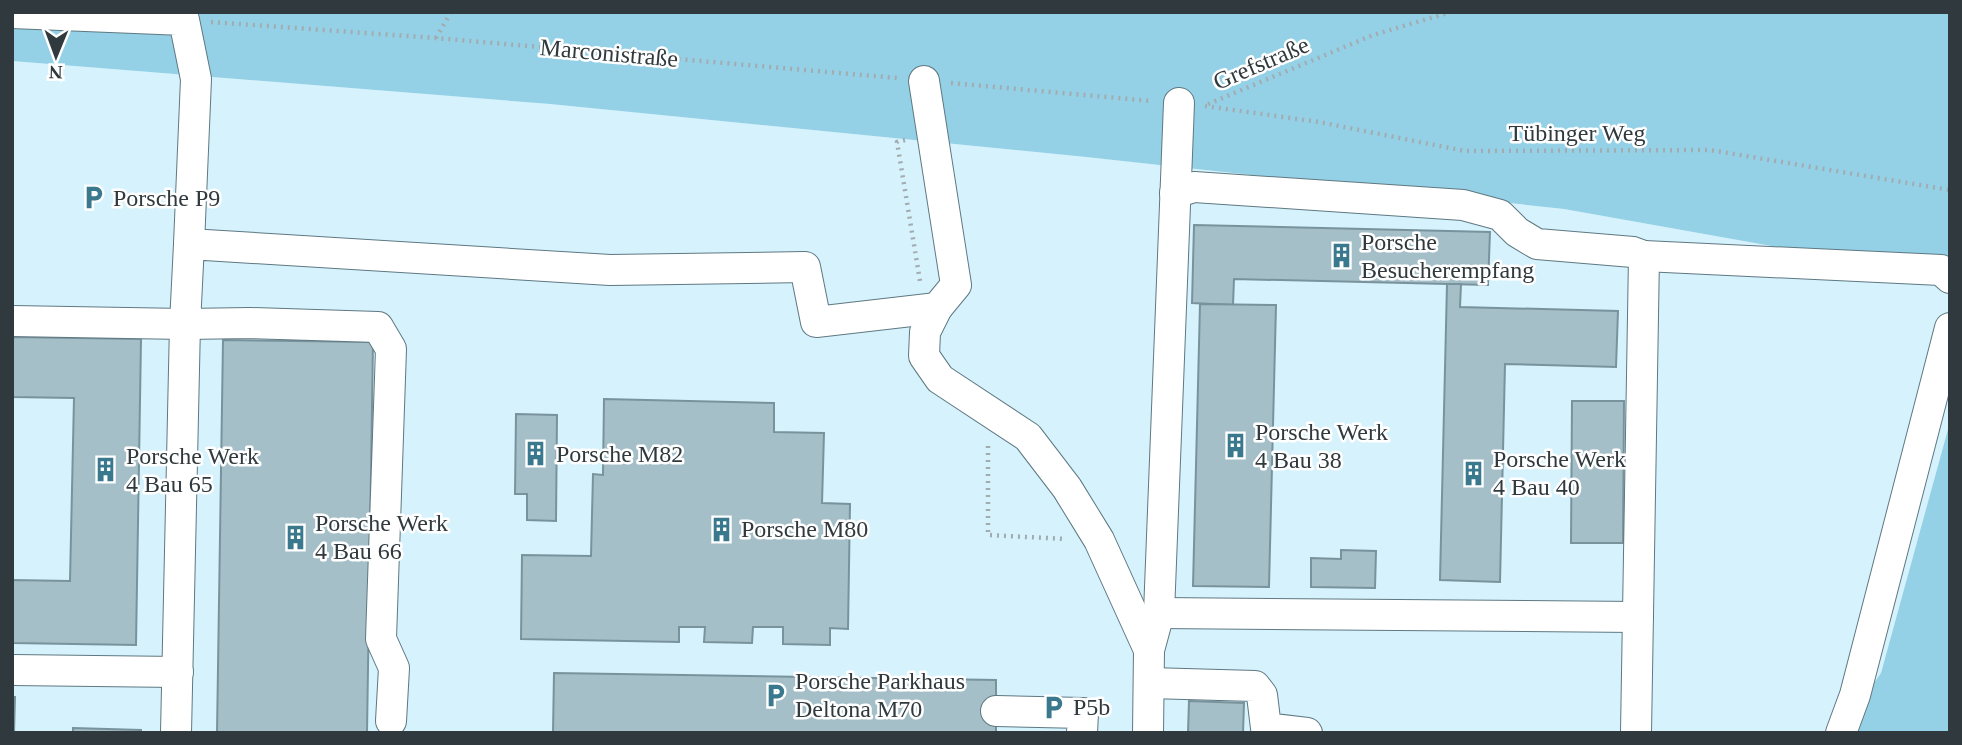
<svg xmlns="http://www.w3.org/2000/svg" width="1962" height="745" viewBox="0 0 1962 745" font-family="'Times New Roman',serif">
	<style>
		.built { fill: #d5f2fd }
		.forest { fill: #94d1e7 }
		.building { fill: #a5bfc9; stroke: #79939c; stroke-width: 2 }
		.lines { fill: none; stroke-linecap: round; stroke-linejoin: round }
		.minor-casing { stroke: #5f7881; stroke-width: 32 }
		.path { stroke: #a2acb0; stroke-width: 4.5; stroke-dasharray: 2 5; stroke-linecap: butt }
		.minor { stroke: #fff; stroke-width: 30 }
		.labels { text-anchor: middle; stroke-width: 5; stroke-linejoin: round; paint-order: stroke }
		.street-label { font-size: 24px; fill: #303a3e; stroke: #fff }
		.poi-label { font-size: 24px; fill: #303a3e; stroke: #fff; text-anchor: start }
	</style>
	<rect width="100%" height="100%" fill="#eef9fd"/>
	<polygon class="built" points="12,61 550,104 1086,157 1564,209 1950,278 1950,422 1881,673 1839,733 12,733"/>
	<g class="forest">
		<polygon points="12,12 1950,12 1950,278 1564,209 1086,157 550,104 12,61"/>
		<polygon points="1950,422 1950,733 1839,733 1881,673"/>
	</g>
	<g class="building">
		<polygon points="1194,225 1490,232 1488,285 1234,279 1233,305 1192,303"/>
		<polygon points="1447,284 1461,284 1460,307 1618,311 1616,367 1505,364 1500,582 1440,580"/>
		<polygon points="1200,304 1276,305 1269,587 1193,586"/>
		<polygon points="12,337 141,339 136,645 12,643 12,580 70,581 74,398 12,397"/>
		<polygon points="223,340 373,342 367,733 217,733"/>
		<polygon points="604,399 774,403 774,432 824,433 822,503 850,504 848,629 830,628 830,645 783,644 783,627 753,627 752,643 704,642 705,627 679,627 679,642 521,639 522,555 591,556 593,474 603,475"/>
		<polygon points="1572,401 1624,401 1623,543 1571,543"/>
		<polygon points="516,414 557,415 556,521 527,520 527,494 515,494"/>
		<polygon points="1341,550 1376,551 1375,588 1311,587 1311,558 1341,559"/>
		<polygon points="554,673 996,680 996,733 553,733"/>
		<polygon points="12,697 15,697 14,733 12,733"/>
		<polygon points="1189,701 1244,703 1243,733 1188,733"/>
		<polygon points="73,728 141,730 141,733 73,733"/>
	</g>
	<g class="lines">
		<defs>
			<g id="minor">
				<polyline points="12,13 184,20 196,79 189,244"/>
				<polyline points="1175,193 1194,187 1463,205 1500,215 1517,232 1537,244 1633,252 1644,256 1941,270 1950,278"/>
				<polyline points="937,308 925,332 924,356 940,379 1028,437 1067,488 1099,540 1149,650 1148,733"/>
				<polyline points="12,321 185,324 176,733"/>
				<polyline points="1159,613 1638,617"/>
				<polyline points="1149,650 1159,613 1179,103"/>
				<polyline points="12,670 178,672"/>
				<polyline points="1150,683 1255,686 1262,695 1266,728 1307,733"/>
				<polyline points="996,711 1083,713 1082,733"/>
				<polyline points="391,721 394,668 381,639 391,349 378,327 250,323 185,324 189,244 610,270 805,267 816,322 937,308 956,285 924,81"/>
				<polyline points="1636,733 1644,256"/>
				<polyline points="1841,733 1855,695 1950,328"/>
			</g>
		</defs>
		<use href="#minor" class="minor-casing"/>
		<g class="path">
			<polyline points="211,22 436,38 897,78"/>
			<polyline points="436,38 451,12"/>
			<polyline points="951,83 1151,101"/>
			<polyline points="1208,104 1373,35 1451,12"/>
			<polyline points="1205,106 1319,122 1465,151 1710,150 1950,190"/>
			<polyline points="905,140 897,142 920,281"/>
			<polyline points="988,446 988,535 1066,539"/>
		</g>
		<use href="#minor" class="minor"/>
	</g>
	<defs>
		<symbol id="parking-bare" viewBox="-9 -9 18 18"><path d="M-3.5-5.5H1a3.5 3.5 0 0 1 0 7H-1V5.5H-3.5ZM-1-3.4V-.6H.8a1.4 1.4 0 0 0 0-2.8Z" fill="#39788d" stroke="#fff" stroke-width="2.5" paint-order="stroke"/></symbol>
		<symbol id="building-bare" viewBox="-9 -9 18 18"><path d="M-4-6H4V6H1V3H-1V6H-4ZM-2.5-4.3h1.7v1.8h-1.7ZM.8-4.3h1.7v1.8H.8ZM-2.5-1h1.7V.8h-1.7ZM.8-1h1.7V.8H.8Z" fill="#39788d" stroke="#fff" stroke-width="2.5" paint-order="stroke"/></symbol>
	</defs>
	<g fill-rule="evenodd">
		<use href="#parking-bare" x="76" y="180" width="35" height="35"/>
		<use href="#building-bare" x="1324" y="238" width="35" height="35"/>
		<use href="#building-bare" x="1218" y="428" width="35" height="35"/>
		<use href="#building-bare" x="518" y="436" width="35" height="35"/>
		<use href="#building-bare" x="88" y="452" width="35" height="35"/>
		<use href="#building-bare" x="1456" y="456" width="35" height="35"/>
		<use href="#building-bare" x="704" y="512" width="35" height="35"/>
		<use href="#building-bare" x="278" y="520" width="35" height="35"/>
		<use href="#parking-bare" x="758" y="678" width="35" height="35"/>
		<use href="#parking-bare" x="1036" y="690" width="35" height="35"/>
	</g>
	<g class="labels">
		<g class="street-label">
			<text transform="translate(609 53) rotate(5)" y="8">Marconistraße</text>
			<text transform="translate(1261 63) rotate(-23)" y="8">Grefstraße</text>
			<text x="1577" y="141">Tübinger Weg</text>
		</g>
		<g class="poi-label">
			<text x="113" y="206">Porsche P9</text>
			<text x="1361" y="250">Porsche<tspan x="1361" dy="28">Besucherempfang</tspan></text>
			<text x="1255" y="440">Porsche Werk<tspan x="1255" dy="28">4 Bau 38</tspan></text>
			<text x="556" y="462">Porsche M82</text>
			<text x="126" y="464">Porsche Werk<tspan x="126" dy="28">4 Bau 65</tspan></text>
			<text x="1493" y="467">Porsche Werk<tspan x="1493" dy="28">4 Bau 40</tspan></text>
			<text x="315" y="531">Porsche Werk<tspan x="315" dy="28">4 Bau 66</tspan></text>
			<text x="741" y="537">Porsche M80</text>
			<text x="795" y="689">Porsche Parkhaus<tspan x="795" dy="28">Deltona M70</tspan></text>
			<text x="1073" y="715">P5b</text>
		</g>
	</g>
	<rect width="1962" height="745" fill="none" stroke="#303a3e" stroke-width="28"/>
	<g transform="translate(56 56) rotate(181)" stroke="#ffffff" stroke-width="5" paint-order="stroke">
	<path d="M0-5L12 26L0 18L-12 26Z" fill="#303a3e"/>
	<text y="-10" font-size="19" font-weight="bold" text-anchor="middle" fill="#303a3e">N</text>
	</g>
</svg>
